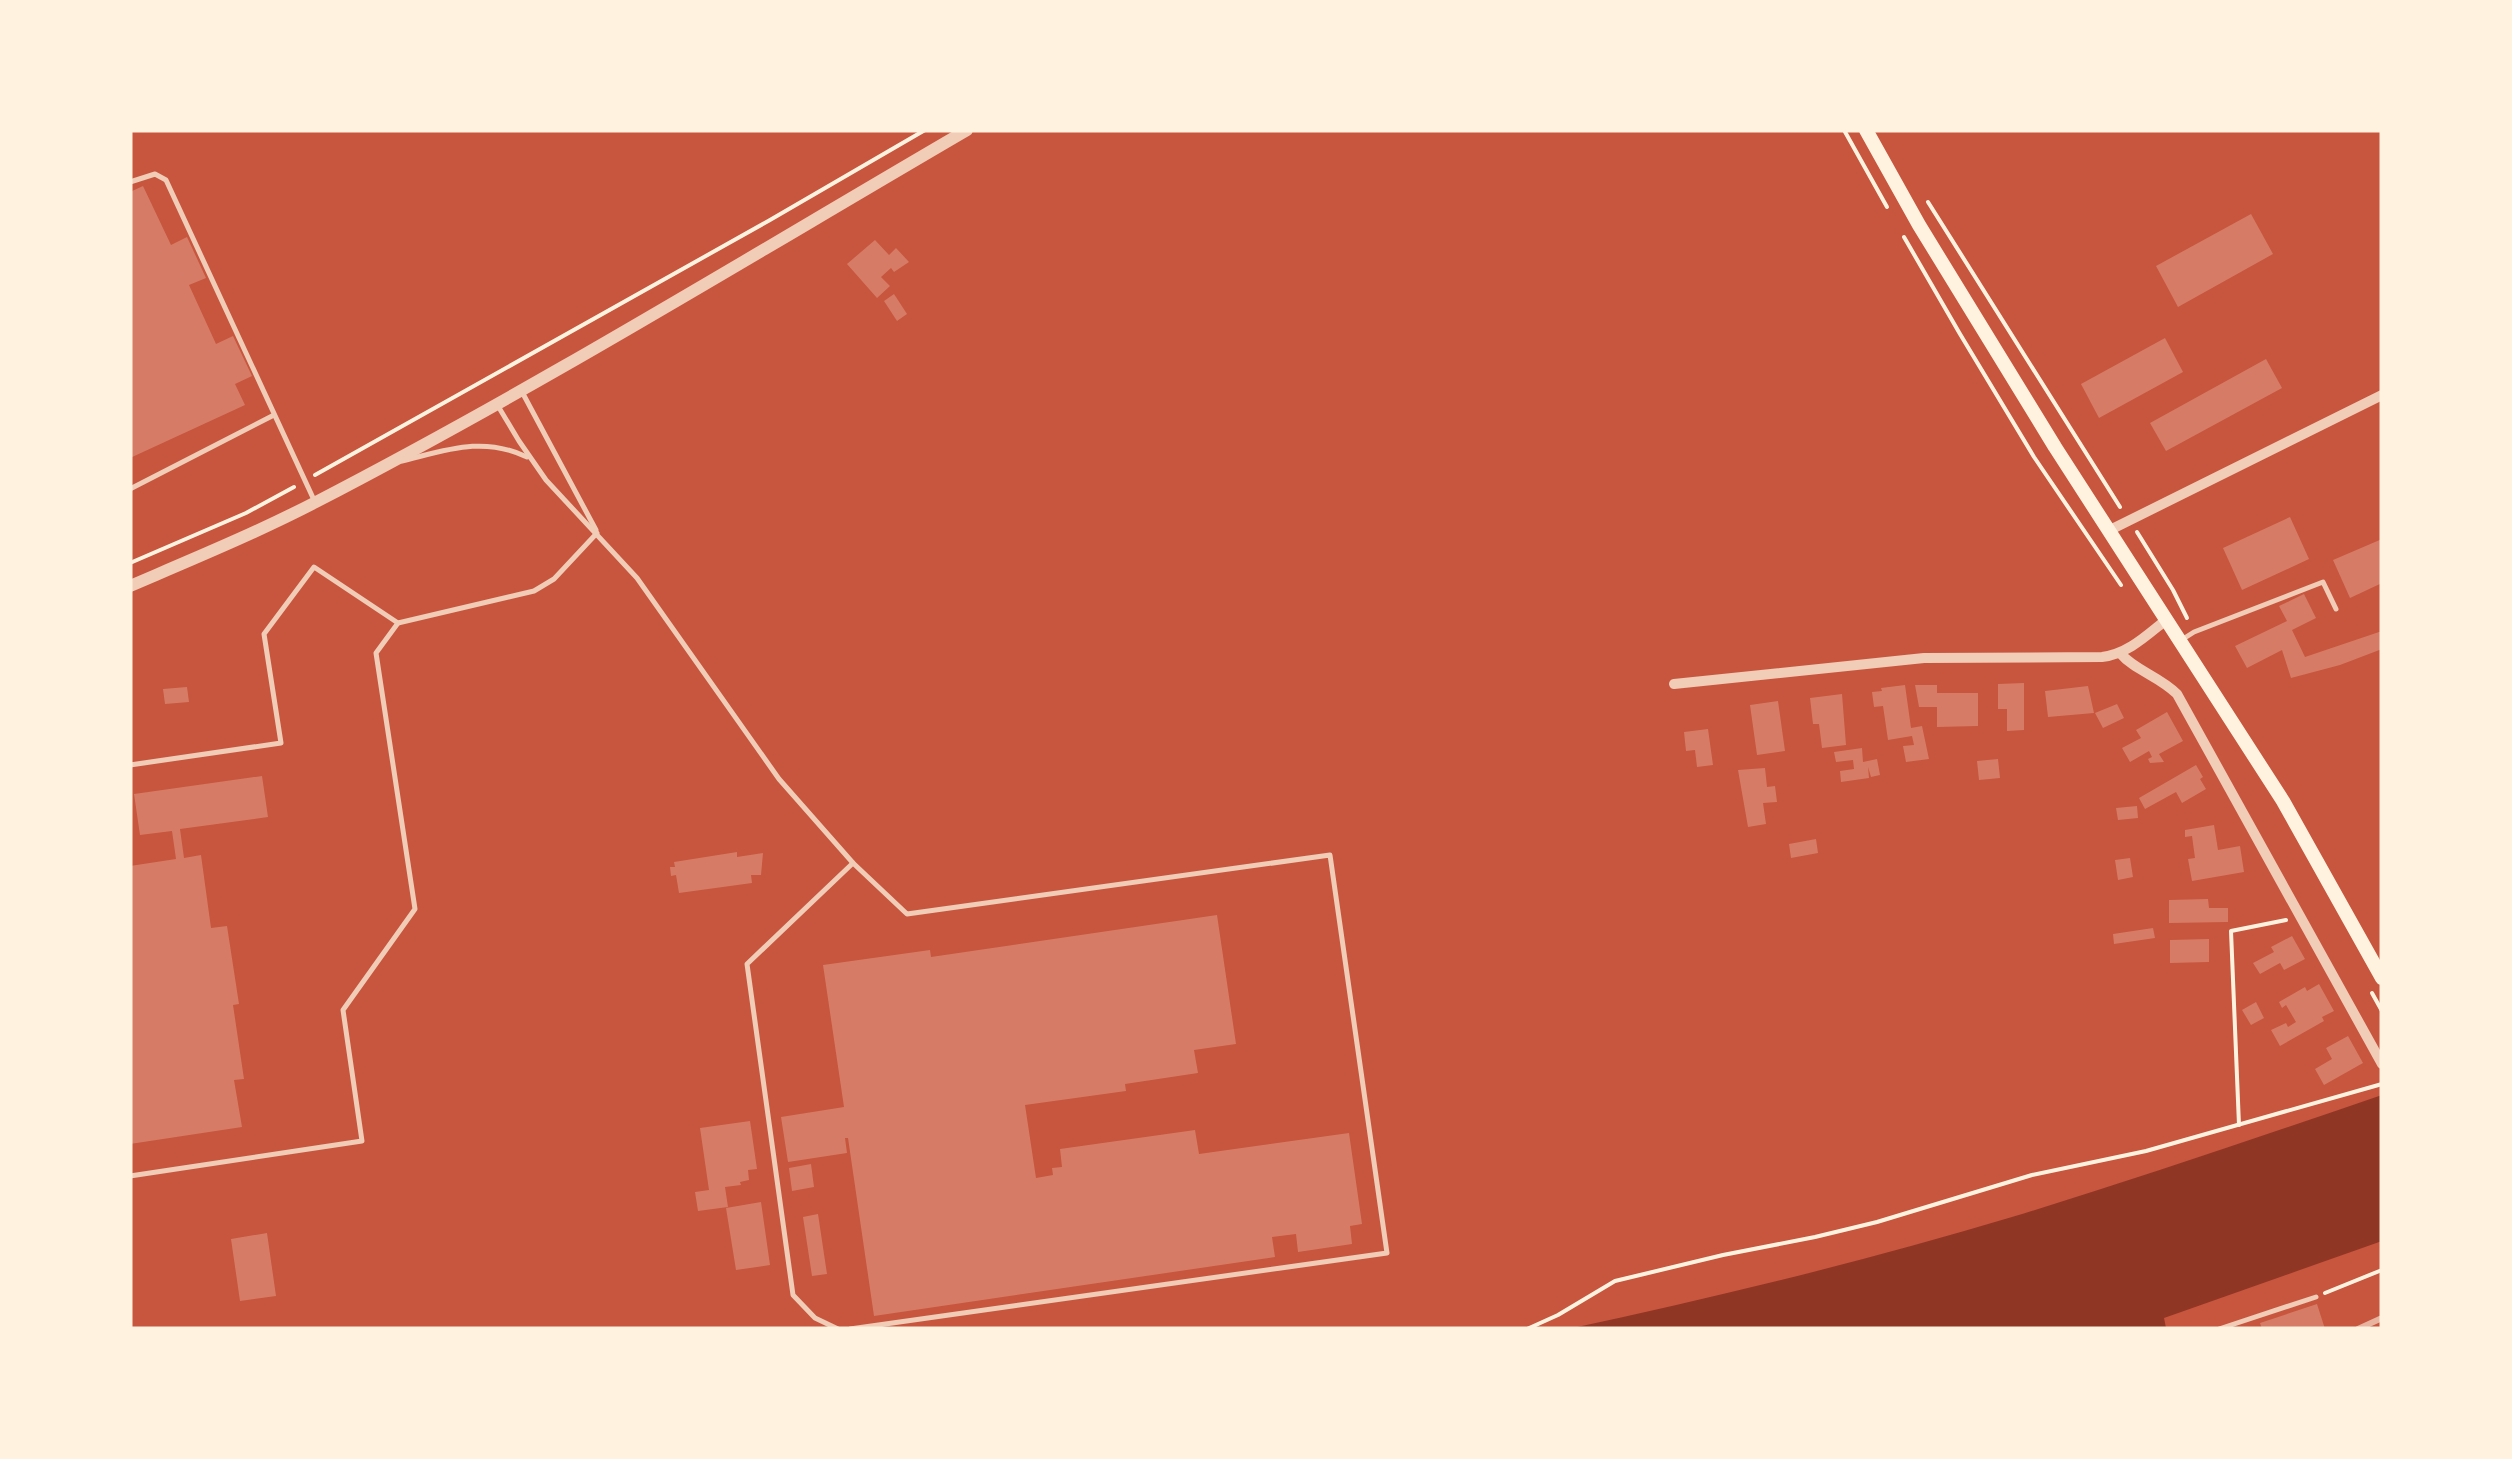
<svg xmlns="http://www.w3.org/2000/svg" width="2512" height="1459" viewBox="0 0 2512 1459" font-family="'Fira Sans Condensed',sans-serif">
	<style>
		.water { fill: #8f3625 }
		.building { fill: #d67c66 }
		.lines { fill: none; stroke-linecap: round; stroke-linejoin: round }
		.path { stroke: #fff3e0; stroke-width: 4 }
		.service { stroke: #f1ccb7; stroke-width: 5 }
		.minor { stroke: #f1ccb7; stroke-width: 10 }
		.tertiary { stroke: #f1ccb7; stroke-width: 12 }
		.secondary { stroke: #fff3e0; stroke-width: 14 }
		.rail { stroke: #e9b49f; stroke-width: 6 }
	</style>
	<rect width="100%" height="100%" fill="#c8553d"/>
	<path class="water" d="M2382,1095v146l-218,77 2,10 -3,1h-595c149,-32 298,-68 444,-112 125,-38 247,-80 370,-122z"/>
	<g class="building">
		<polygon points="143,186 171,245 187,237 206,278 189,285 216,344 233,336 252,376 235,384 245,405 130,458 130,192"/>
		<polygon points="2251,214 2273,254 2178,307 2156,266"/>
		<polygon points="875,240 889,255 896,248 909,262 894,272 891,268 881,277 890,286 877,298 847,264"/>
		<polygon points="894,294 907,314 897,321 884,301"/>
		<polygon points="2165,338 2183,372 2099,418 2081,384"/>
		<polygon points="2266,359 2282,388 2166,451 2150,423"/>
		<polygon points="2290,517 2309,559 2242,590 2223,548"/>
		<polygon points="2382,539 2382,583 2350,598 2333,560"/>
		<polygon points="2304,594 2316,618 2292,630 2305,657 2382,631 2382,649 2340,665 2291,678 2282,650 2247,668 2235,646 2287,621 2279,606"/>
		<polygon points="2024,683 2024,730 2007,731 2007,709 1998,709 1998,684"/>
		<polygon points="1905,685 1911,728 1922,726 1929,759 1906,762 1903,746 1914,745 1912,736 1888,740 1883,706 1874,707 1872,692 1882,691 1881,688"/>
		<polygon points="1915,685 1937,685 1937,693 1978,693 1978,726 1937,727 1937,707 1919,707"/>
		<polygon points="2088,686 2094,713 2048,717 2045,691"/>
		<polygon points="187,687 189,702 165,704 163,689"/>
		<polygon points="1842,694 1846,745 1822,748 1819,724 1813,724 1810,698"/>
		<polygon points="1778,701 1785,751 1757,755 1750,705"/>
		<polygon points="2117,704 2124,718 2103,728 2095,713"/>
		<polygon points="2167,712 2183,741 2159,754 2164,762 2150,763 2148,759 2152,757 2149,751 2130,762 2122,748 2141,738 2136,730"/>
		<polygon points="1708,729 1713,765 1697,767 1695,750 1686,751 1684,732"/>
		<polygon points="1862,748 1863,762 1877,759 1880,775 1871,777 1868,767 1869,778 1841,782 1840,771 1854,769 1853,760 1836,762 1834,752"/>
		<polygon points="1998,759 2000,778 1979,780 1977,761"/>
		<polygon points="2196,765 2203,777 2200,779 2206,789 2182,803 2176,792 2145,809 2139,798"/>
		<polygon points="1765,768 1767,787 1775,786 1777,802 1763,803 1766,824 1748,827 1738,770"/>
		<polygon points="262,776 268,817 180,829 184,858 201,855 211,928 227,926 239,1004 233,1005 244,1079 234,1080 242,1127 130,1144 130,866 176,859 172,831 140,835 134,794"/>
		<polygon points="2137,806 2138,818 2118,820 2116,808"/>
		<polygon points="2214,825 2218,850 2240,846 2244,872 2192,881 2188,859 2195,858 2192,836 2185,837 2185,830"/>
		<polygon points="1816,839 1818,853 1791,858 1789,844"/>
		<polygon points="737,852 737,857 763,853 761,875 751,875 752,883 679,893 676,875 671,876 670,867 675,867 674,862"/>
		<polygon points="2130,858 2133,877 2118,880 2115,860"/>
		<polygon points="2208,899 2209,908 2228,908 2228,922 2169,923 2169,900"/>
		<polygon points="1217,915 1236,1044 1194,1050 1198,1073 1125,1084 1126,1091 1025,1105 1036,1178 1053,1175 1052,1168 1062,1167 1060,1149 1195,1130 1199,1154 1349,1133 1362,1224 1350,1226 1352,1244 1298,1252 1296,1234 1272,1237 1275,1257 874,1316 848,1138 845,1138 847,1153 788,1162 781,1117 844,1107 823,965 930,950 931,957"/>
		<polygon points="2153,928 2155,938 2114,944 2113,934"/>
		<polygon points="2292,936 2305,959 2284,970 2280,963 2260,974 2253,963 2274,952 2271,947"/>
		<polygon points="2209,939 2209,962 2170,963 2170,940"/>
		<polygon points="2319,984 2334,1011 2322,1017 2324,1021 2280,1046 2271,1030 2286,1023 2288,1027 2296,1022 2286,1005 2282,1008 2279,1002 2305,987 2307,991"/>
		<polygon points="2256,1002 2264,1018 2251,1025 2242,1010"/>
		<polygon points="2348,1036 2363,1063 2324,1085 2315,1069 2332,1059 2326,1048"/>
		<polygon points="750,1121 757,1169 748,1170 749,1180 740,1182 741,1185 725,1187 728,1207 698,1211 695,1192 709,1190 700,1128"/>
		<polygon points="811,1164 814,1187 792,1191 789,1168"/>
		<polygon points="761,1202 770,1265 736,1270 726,1208"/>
		<polygon points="818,1214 827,1274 812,1276 803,1217"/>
		<polygon points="267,1233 276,1296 240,1301 231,1239"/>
		<polygon points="2317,1304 2325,1329 2262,1329 2260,1323"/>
	</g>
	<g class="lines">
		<g class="path">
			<polyline points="1844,130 1887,207"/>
			<polyline points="1928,202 2120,507"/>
			<polyline points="1904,237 1960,334 2034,457 2121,585"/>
			<polyline points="315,475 770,220 925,130"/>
			<polyline points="2137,532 2173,590 2187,618"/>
			<polyline points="130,563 246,513 294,487"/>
			<polyline points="2372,993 2382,1011"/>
			<polyline points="2239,1125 2231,931 2286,920"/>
			<polyline points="2325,1293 2382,1270"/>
			<polyline points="1527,1329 1558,1315 1615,1281 1723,1255 1815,1237 1877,1222 2032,1175 2146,1151 2382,1084"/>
		</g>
		<g class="service">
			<polyline points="130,182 155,174 166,180 314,500"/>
			<polyline points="521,390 596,530"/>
			<polyline points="498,406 519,441 546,480 637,578 779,779 853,863 907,914 1330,855 1387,1253 850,1329"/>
			<path d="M402,461c45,-11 81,-25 125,-4"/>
			<polyline points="130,489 274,415"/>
			<polyline points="2183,639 2194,632 2323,582 2336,609"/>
			<polyline points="130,765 281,743 264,634 314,567 398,623"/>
			<polyline points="130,1176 362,1141 343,1010 415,909 376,653 398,623 534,591 554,579 597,533"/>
			<polyline points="838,1329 815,1318 793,1295 747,964 853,863"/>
			<polyline points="2219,1329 2316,1297"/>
		</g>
		<g class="minor">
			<polyline points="2110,530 2382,395"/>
			<path d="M2120,653c14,17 39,23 57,41l205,370"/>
			<path d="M1674,684l250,-26 178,-1c26,-3 45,-22 64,-37"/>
		</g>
		<path class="tertiary" d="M130,586c63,-27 126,-53 186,-84 222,-115 435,-246 651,-372"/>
		<polyline class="secondary" points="1866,130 1919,225 2055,447 2283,801 2382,978"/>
		<polyline class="rail" points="2358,1329 2382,1318"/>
	</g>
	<rect width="2512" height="1459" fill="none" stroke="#fff3e0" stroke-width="265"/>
</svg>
